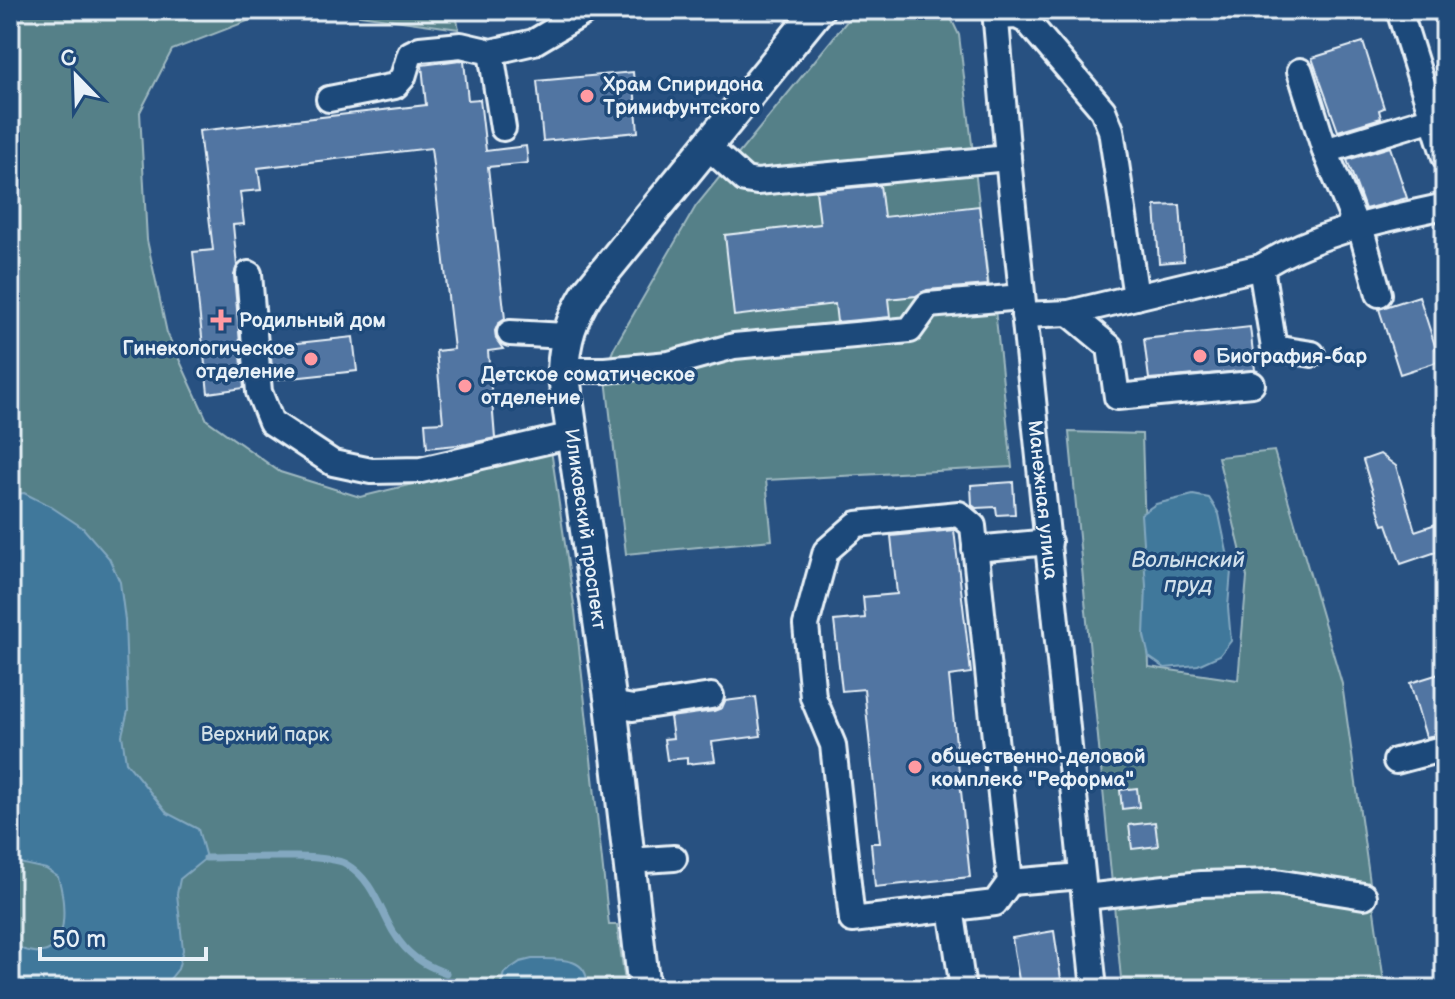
<svg xmlns="http://www.w3.org/2000/svg" width="1455" height="999" viewBox="0 0 1455 999" font-family="'Balsamiq Sans',sans-serif">
	<style>
		.green { fill: #548088; stroke: #9eb8c0; stroke-width: 2 }
		.water { fill: #40789b; stroke: #83a8c0; stroke-width: 2 }
		.lines { fill: none; stroke-linecap: round; stroke-linejoin: round }
		.stream { stroke: #83a8c0; stroke-width: 7 }
		.building { fill: #5174a2; stroke: #e8f1f8; stroke-width: 2 }
		.minor-casing { stroke: #e8f1f8; stroke-width: 30 }
		.major-casing { stroke: #e8f1f8; stroke-width: 36 }
		.minor { stroke: #1f4a7a; stroke-width: 24 }
		.major { stroke: #1f4a7a; stroke-width: 30 }
		.poi-dot { fill: #ff9aa2; stroke: #1f4a7a; stroke-width: 3 }
		.labels { text-anchor: middle; stroke-width: 7; stroke-linejoin: round; paint-order: stroke }
		.poi-label { font-size: 20px; font-weight: bold; fill: #e8f1f8; stroke: #1f4a7a; text-anchor: start }
		.street-label { font-size: 20px; fill: #e8f1f8; stroke: #1f4a7a }
		.park-label { font-size: 20px; fill: #d2e0e7; stroke: #1f4a7a }
		.water-label { font-size: 22px; font-style: italic; fill: #cfdfea; stroke: #1f4a7a }
	</style>
	<rect width="100%" height="100%" fill="#285181"/>
	<filter id="ink" filterUnits="userSpaceOnUse"><feTurbulence type="fractalNoise" baseFrequency=".0125" numOctaves="2"/><feDisplacementMap in="SourceGraphic" scale="16" xChannelSelector="R" yChannelSelector="G"/><feConvolveMatrix kernelMatrix="1 2 1 2 8 2 1 2 1" color-interpolation-filters="sRGB"/></filter>
	<g filter="url(#ink)">
		<g class="green">
			<polygon points="10,10 276,10 172,50 140,112 147,240 167,333 207,420 280,472 360,497 551,450 575,611 609,925 617,925 626,989 10,989"/>
			<polygon points="324,10 455,10 459,29"/>
			<polygon points="856,10 947,10 959,35 989,287 994,300 1012,467 766,480 772,540 626,554 605,370 614,348 696,206"/>
			<polygon points="1069,432 1142,434 1149,667 1238,680 1247,577 1218,457 1274,451 1342,684 1385,989 1122,989"/>
		</g>
		<g class="water">
			<path d="M24,493l26,13 33,22 26,30 11,24 5,38 3,91 -6,24 4,27 41,51 31,16 8,29 -26,21 -3,15 6,56 -5,19 -16,20h-152v-53l8,12c8,2 17,6 25,4 28,-6 21,-56 15,-75l-12,-8 -36,-8v-366z"/>
			<polygon points="1193,495 1209,498 1219,514 1231,571 1228,607 1231,641 1220,655 1198,665 1165,668 1149,657 1144,636 1146,586 1141,514 1156,504"/>
			<path d="M532,959c24,0 59,-4 55,30h-88l5,-16 16,-11z"/>
		</g>
		<g class="lines">
			<path class="stream" d="M206,858c26,0 122,-5 140,6 33,19 35,58 59,84 12,13 25,19 41,25"/>
		</g>
		<g class="building">
			<polygon points="1363,42 1384,108 1379,110 1381,118 1338,131 1312,58"/>
			<polygon points="460,60 464,61 468,100 480,99 486,151 526,146 528,163 488,167 505,319 498,324 495,331 496,339 503,349 488,351 495,438 467,444 427,448 425,423 443,422 436,351 454,349 431,148 258,168 261,190 240,192 244,224 233,225 237,266 234,275 244,388 208,393 193,252 213,250 199,131 426,105 422,65"/>
			<polygon points="633,72 638,132 543,141 537,81"/>
			<polygon points="1390,147 1407,198 1365,209 1347,160"/>
			<polygon points="880,185 884,217 979,206 988,285 927,290 916,296 888,299 890,317 837,322 835,304 734,316 725,235 820,224 816,191"/>
			<polygon points="1180,205 1184,261 1159,263 1155,206"/>
			<polygon points="1419,296 1440,361 1400,374 1379,309"/>
			<polygon points="1250,327 1255,370 1149,379 1144,339"/>
			<polygon points="353,337 357,371 273,380 270,346"/>
			<polygon points="1380,454 1396,466 1415,531 1445,521 1445,549 1401,564 1387,524 1383,525 1363,460"/>
			<polygon points="1013,482 1015,514 997,515 996,507 976,508 972,505 971,485"/>
			<polygon points="954,530 971,673 949,676 970,877 875,887 871,843 880,843 864,689 842,691 834,621 865,618 863,597 897,594 891,536"/>
			<polygon points="1439,674 1445,693 1445,733 1426,737 1410,683"/>
			<polygon points="756,697 761,736 712,742 715,761 687,764 687,758 667,760 664,739 673,738 670,717 714,711 722,708 725,701"/>
			<polygon points="1137,788 1139,807 1122,809 1120,790"/>
			<polygon points="1155,822 1158,846 1132,849 1129,825"/>
			<polygon points="1054,931 1061,979 1020,986 1012,938"/>
		</g>
		<g class="lines">
			<defs>
				<g id="minor">
					<path id="s1" d="M995,10l13,148 86,831"/>
					<polyline points="1399,10 1445,157"/>
					<polyline points="996,17 1017,16 1027,21 1103,110 1111,130 1136,297"/>
					<polyline points="491,52 503,128"/>
					<polyline points="1300,71 1325,151 1352,216 1349,228"/>
					<polyline points="329,99 395,86 403,77 410,54 420,49 461,45 491,52 534,42 583,13"/>
					<polyline points="707,146 745,180 757,182 1008,158"/>
					<polyline points="1325,151 1433,118"/>
					<polyline points="1360,226 1379,294"/>
					<polyline points="1261,267 1274,348 1312,354"/>
					<polyline points="249,274 259,392 271,422 333,463 371,471 421,470 573,435"/>
					<polyline points="1069,313 1110,347 1117,397 1252,384"/>
					<path d="M1024,315l45,-2 192,-46c56,-35 120,-47 184,-61"/>
					<polyline points="510,333 566,336"/>
					<polyline points="563,370 605,370 669,364 734,346 910,330 928,305 1022,297"/>
					<polygon points="959,514 973,526 1010,882 995,903 852,920 833,745 813,697 806,625 826,551 857,524"/>
					<polyline points="975,549 1049,542"/>
					<polyline points="611,704 633,708 711,696"/>
					<polyline points="1396,761 1445,748"/>
					<polyline points="629,861 674,858"/>
					<polyline points="1010,882 1082,876"/>
					<polyline points="1085,897 1201,884 1276,882 1364,896"/>
					<polyline points="951,908 963,989"/>
				</g>
				<path id="major" d="M644,989l-33,-285 -48,-334c2,-32 8,-50 25,-78l230,-282"/>
			</defs>
			<use href="#minor" class="minor-casing"/>
			<use href="#major" class="major-casing"/>
			<use href="#minor" class="minor"/>
			<use href="#major" class="major"/>
		</g>
	</g>
	<g class="poi-dot">
		<circle cx="587" cy="96" r="8"/>
		<path d="M217 308h8v8h8v8h-8v8h-8v-8h-8v-8h8z"/>
		<circle cx="1200" cy="356" r="8"/>
		<circle cx="311" cy="359" r="8"/>
		<circle cx="465" cy="386" r="8"/>
		<circle cx="915" cy="767" r="8"/>
	</g>
	<g class="labels">
		<g class="poi-label">
			<text x="603" y="91">Храм Спиридона<tspan x="603" dy="23">Тримифунтского</tspan></text>
			<text x="239" y="327">Родильный дом</text>
			<text x="295" y="355" text-anchor="end">Гинекологическое<tspan x="295" dy="23">отделение</tspan></text>
			<text x="1216" y="363">Биография-бар</text>
			<text x="481" y="381">Детское соматическое<tspan x="481" dy="23">отделение</tspan></text>
			<text x="931" y="763">oбщеcтвенно-деловoй<tspan x="931" dy="23">кoмплeкc "Peфoрма"</tspan></text>
		</g>
		<g class="street-label">
			<text dy="7" stroke="none"><textPath href="#s1" startOffset="492">Манежная улица</textPath></text>
			<text transform="translate(586 529) rotate(82)" y="7">Иликовский проспект</text>
		</g>
		<g class="park-label">
			<text x="265" y="741">Верхний парк</text>
		</g>
		<g class="water-label">
			<text x="1188" y="567">Волынский<tspan x="1188" dy="25">пруд</tspan></text>
		</g>
	</g>
	<rect width="1455" height="999" fill="none" stroke="#1f4a7a" stroke-width="40"/>
	<rect x="20" y="20" width="1415" height="959" fill="none" stroke="#e8f1f8" stroke-width="3" filter="url(#ink)"/>
	<g transform="translate(76 76) rotate(337)" stroke="#1f4a7a" stroke-width="6" paint-order="stroke">
	<path d="M0-6L14 30L0 20L-14 30Z" fill="#e8f1f8"/>
	<text y="-12" font-size="22" font-weight="bold" text-anchor="middle" fill="#e8f1f8">С</text>
	</g>
	<path d="M40 947v12h166v-12" fill="none" stroke="#e8f1f8" stroke-width="4"/>
	<text x="52" y="947" font-size="24" fill="#e8f1f8" stroke="#1f4a7a" stroke-width="6" paint-order="stroke">50 m</text>
</svg>
